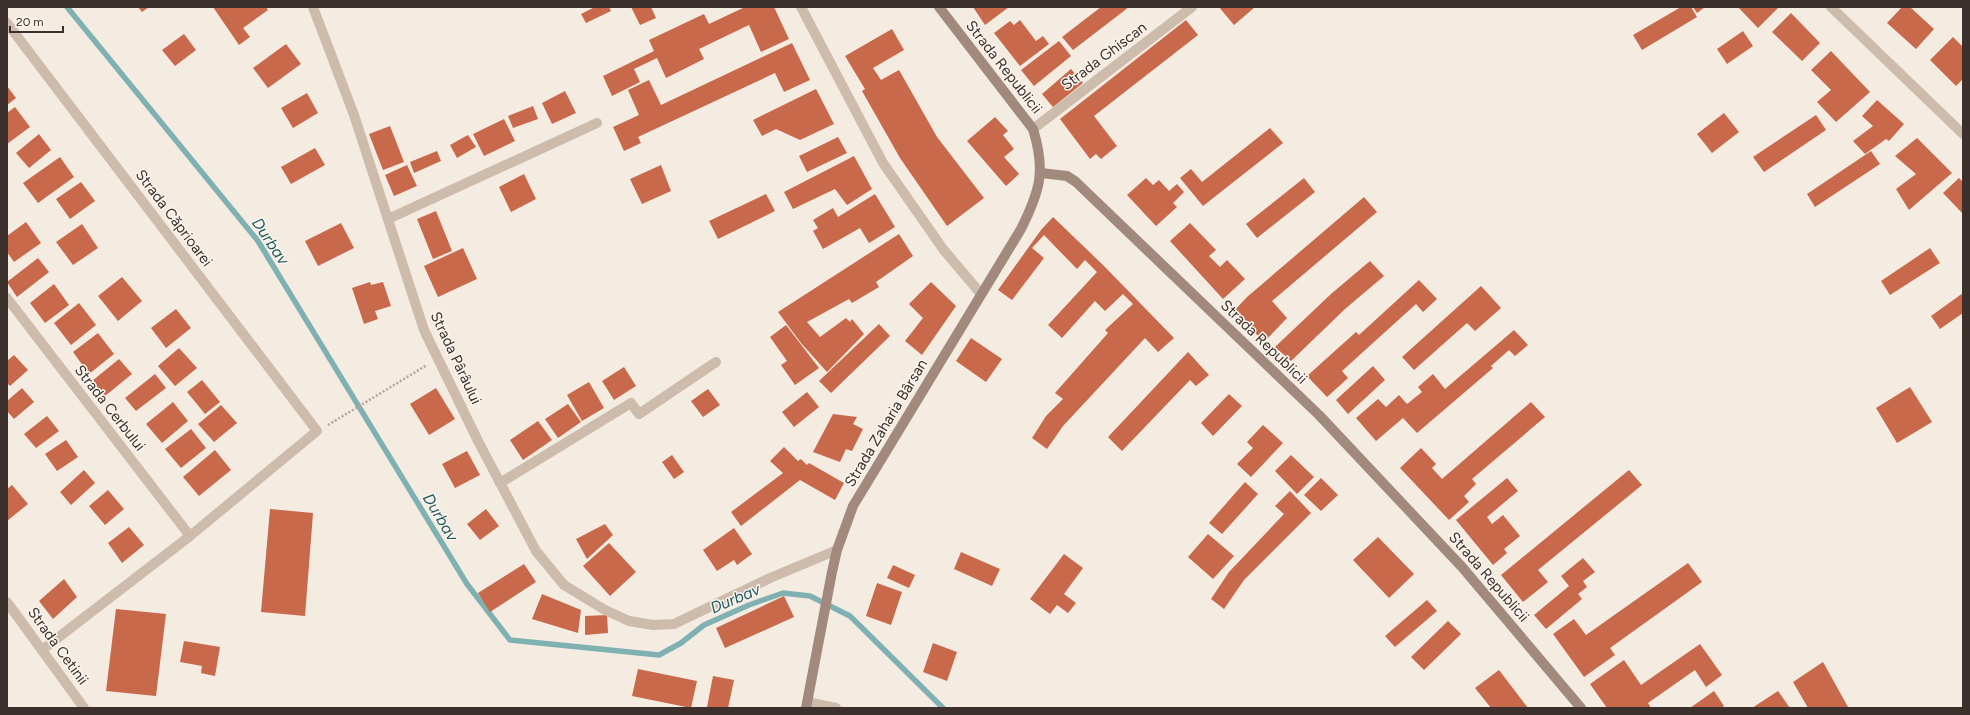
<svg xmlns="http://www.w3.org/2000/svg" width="1970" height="715" viewBox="0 0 1970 715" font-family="Figtree,sans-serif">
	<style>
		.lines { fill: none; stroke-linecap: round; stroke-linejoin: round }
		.stream { stroke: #7fb0b2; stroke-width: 5.5 }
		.building { fill: #c8694b }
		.path { stroke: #b9a596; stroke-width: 2.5; stroke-dasharray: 2 2; stroke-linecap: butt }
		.pedestrian { stroke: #cdbbac; stroke-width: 10 }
		.minor { stroke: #cdbbac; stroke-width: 10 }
		.secondary { stroke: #a18a7d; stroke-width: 10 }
		.labels { text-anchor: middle; stroke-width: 3; stroke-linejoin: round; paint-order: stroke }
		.street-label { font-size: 15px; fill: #3b302b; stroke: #fbf5ee }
		.water-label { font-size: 16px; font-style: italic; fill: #1f5a5e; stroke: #fbf5ee }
	</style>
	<rect width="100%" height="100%" fill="#f4ebe1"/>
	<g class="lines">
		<polyline class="stream" points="67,7 258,241 467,584 510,640 659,655 681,643 704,625 749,605 783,593 810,596 850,616 943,708"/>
	</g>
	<g class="building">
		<polygon points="138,7 149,7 142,12"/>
		<polygon points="213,7 266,7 268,10 243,28 250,37 239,45"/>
		<polygon points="595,7 609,7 611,11 586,23 581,14"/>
		<polygon points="631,7 651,7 656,18 640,25"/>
		<polygon points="745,7 774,7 789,39 761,52 749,25 699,49 704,59 666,78 657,58 634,69 640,82 612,96 603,76 654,51 649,40 704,14 709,24"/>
		<polygon points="973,7 1009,7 985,25"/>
		<polygon points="1101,7 1129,7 1073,50 1062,37"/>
		<polygon points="1219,7 1255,7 1234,25"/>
		<polygon points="1681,7 1691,7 1697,17 1642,50 1633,35"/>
		<polygon points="1693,7 1705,7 1697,13"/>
		<polygon points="1738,7 1779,7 1758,28"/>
		<polygon points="1902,7 1910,7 1934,29 1916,49 1887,23"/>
		<polygon points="1791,13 1820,43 1802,61 1772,32"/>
		<polygon points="1020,20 1036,41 1043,36 1049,44 1020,66 994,33 1010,21 1014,25"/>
		<polygon points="1186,20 1198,35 1094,116 1117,146 1101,159 1096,154 1090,159 1060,119"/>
		<polygon points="892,29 904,50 873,68 881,80 899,70 937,137 984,198 947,226 900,158 862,91 865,89 845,56"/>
		<polygon points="1743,31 1753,46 1727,64 1717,49"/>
		<polygon points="184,34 196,50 175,66 162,50"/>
		<polygon points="1953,37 1963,47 1963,79 1956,86 1930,60"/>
		<polygon points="1059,41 1071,56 1034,86 1021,70"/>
		<polygon points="792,43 810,80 784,92 775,73 638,137 641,143 624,151 613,127 639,115 628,90 649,80 661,105"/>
		<polygon points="286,44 301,64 268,88 253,68"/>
		<polygon points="1831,51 1870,92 1836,122 1817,102 1831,90 1811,70"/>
		<polygon points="1071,69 1083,83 1053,107 1042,94"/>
		<polygon points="7,86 16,98 7,105"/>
		<polygon points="816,89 834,124 800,140 776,129 762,136 753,120"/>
		<polygon points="565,91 576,113 552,124 542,103"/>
		<polygon points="307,93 318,113 293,128 281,108"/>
		<polygon points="1877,100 1904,124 1889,141 1886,139 1865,154 1853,141 1873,126 1862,116"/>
		<polygon points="533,106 538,119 513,128 508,116"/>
		<polygon points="15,107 30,127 7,144 7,113"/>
		<polygon points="1724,113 1739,132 1712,153 1697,134"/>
		<polygon points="1816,115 1826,130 1764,172 1753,157"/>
		<polygon points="995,117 1008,131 1003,135 1014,149 1004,157 1019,174 1006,186 967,141"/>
		<polygon points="504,119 515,141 484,156 473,134"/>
		<polygon points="390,126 404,162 383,170 369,134"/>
		<polygon points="1270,128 1283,143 1203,206 1180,178 1191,169 1202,182"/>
		<polygon points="39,134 51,150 29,168 16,153"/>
		<polygon points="468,135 476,147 457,158 450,145"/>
		<polygon points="838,137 847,153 807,172 799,156"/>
		<polygon points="1917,138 1952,173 1909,210 1896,189 1916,174 1895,156"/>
		<polygon points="315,148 325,165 291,184 281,167"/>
		<polygon points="437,151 441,161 414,173 410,162"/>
		<polygon points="1871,151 1880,164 1815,207 1807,194"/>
		<polygon points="854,156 872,189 847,205 835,189 793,209 784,192"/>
		<polygon points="60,157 74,177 38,203 23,183"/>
		<polygon points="407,165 417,186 394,196 385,175"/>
		<polygon points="661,165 671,191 642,204 630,179"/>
		<polygon points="524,174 536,199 511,212 499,187"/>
		<polygon points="1146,178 1153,185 1159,180 1169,191 1177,184 1184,192 1173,203 1177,207 1156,226 1127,195"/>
		<polygon points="1304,178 1315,192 1257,238 1246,224"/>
		<polygon points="1959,178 1963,182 1963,214 1943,193"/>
		<polygon points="81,182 95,201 70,219 56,199"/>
		<polygon points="766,194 775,211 718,239 709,221"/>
		<polygon points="875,194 895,227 869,243 860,228 823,249 813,231 818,228 813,220 833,208 838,217"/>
		<polygon points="1364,197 1377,212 1272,301 1287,318 1264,342 1234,311 1247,297"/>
		<polygon points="436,211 452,251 433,259 417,219"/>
		<polygon points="1053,217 1103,265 1174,338 1158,352 1145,338 1063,426 1047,449 1032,438 1046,416 1063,399 1055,393 1108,333 1105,330 1133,304 1123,294 1105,311 1095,301 1062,338 1048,325 1097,272 1085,260 1077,269 1044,235 1032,248 1044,258 1012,300 998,290 1041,230"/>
		<polygon points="26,222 41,243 14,262 7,252 7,236"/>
		<polygon points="341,223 354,248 318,266 305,241"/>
		<polygon points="1190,223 1216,250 1209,256 1220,267 1227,260 1245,279 1223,299 1170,241"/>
		<polygon points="82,224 98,248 73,265 56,242"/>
		<polygon points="899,234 913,256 876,282 879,287 852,303 849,299 807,322 820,337 846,318 850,322 852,319 864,334 827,372 801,343 778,312"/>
		<polygon points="463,248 477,279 438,297 424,266"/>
		<polygon points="1930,248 1940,263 1890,295 1881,281"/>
		<polygon points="38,258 49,272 17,297 7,282"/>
		<polygon points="1370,261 1384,276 1345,309 1291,361 1275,347 1331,294"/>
		<polygon points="122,277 142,301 118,321 98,296"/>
		<polygon points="1419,280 1437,299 1423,312 1416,304 1342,371 1348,378 1327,397 1307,376 1356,332 1359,335"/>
		<polygon points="370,282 371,285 383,282 391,306 375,311 378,319 364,324 352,288"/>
		<polygon points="931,282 956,306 922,355 905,341 923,318 909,304"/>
		<polygon points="54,284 69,305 45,323 30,303"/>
		<polygon points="1481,286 1501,308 1475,331 1467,323 1414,370 1402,357"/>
		<polygon points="1963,293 1963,313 1940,329 1931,316"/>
		<polygon points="79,303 96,325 71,345 54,323"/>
		<polygon points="176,309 191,328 166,348 151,328"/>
		<polygon points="879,324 890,336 831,393 819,381"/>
		<polygon points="786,325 819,368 795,385 781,365 787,361 770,337"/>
		<polygon points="1514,330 1528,345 1515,356 1509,350 1491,366 1493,368 1417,433 1403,418 1376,441 1356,418 1378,399 1386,407 1399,395 1407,404 1422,392 1418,387 1433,374 1445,389"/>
		<polygon points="98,333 114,354 89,374 73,352"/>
		<polygon points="971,338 1002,359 986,382 956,361"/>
		<polygon points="179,348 197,368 175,386 158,366"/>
		<polygon points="1188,352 1209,375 1196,386 1190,380 1122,451 1108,437"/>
		<polygon points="14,355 28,370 10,386 7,383 7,361"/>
		<polygon points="119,359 132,374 105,396 92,381"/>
		<polygon points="1373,366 1385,380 1348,414 1336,400"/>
		<polygon points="624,367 636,386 614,400 602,381"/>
		<polygon points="155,374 166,388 136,411 125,398"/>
		<polygon points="202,380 220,402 205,414 187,392"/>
		<polygon points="589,382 604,408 582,421 567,395"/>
		<polygon points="1910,387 1932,422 1897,443 1876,408"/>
		<polygon points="22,388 34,402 14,419 7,411 7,401"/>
		<polygon points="436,388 455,419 429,435 410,404"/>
		<polygon points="708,389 720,405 703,417 691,401"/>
		<polygon points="807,392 819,407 794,427 782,412"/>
		<polygon points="1229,394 1242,406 1213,436 1201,423"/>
		<polygon points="173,402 188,421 162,443 146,424"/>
		<polygon points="1531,402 1545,417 1472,479 1476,484 1464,496 1469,502 1449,520 1400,468 1421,448 1436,464 1432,468 1442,479"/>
		<polygon points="568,404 581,422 558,438 545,419"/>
		<polygon points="221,405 237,423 214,442 198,424"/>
		<polygon points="833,414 857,417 853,424 863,429 852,451 846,449 840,462 813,452"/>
		<polygon points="47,416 59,431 36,448 24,434"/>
		<polygon points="538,421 552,440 523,460 510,440"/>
		<polygon points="1263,425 1283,443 1251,477 1237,464 1253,448 1247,442"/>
		<polygon points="191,429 206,448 181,468 165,449"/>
		<polygon points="66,440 78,457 57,471 45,454"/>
		<polygon points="784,447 798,461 801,459 807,465 809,463 844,483 835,500 800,480 741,526 731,512 783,473 770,461"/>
		<polygon points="215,450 231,470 199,496 183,477"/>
		<polygon points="467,451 480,475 455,488 442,464"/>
		<polygon points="672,455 684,472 674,479 662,462"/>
		<polygon points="1291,455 1314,477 1297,494 1275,471"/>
		<polygon points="84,470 95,483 71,505 60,492"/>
		<polygon points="1629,470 1642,485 1538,570 1548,582 1523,602 1501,575"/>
		<polygon points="1321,478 1338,495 1321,511 1304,495"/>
		<polygon points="1507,478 1518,491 1487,517 1492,524 1503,515 1520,536 1504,549 1507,553 1493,565 1456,520"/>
		<polygon points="1245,482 1258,494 1222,534 1209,523"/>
		<polygon points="12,485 28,504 7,521 7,489"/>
		<polygon points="108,490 124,509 105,525 89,506"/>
		<polygon points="1290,491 1311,513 1244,580 1224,609 1211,599 1229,572 1284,514 1275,506"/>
		<polygon points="270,509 313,513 305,616 261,612"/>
		<polygon points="486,509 499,526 480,540 467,524"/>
		<polygon points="605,524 613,535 587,559 576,539"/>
		<polygon points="129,527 144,545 122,563 108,543"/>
		<polygon points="734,528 752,554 737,565 734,560 717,571 703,550"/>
		<polygon points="1208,534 1234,556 1213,579 1188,557"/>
		<polygon points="1378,537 1414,574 1389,598 1353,560"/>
		<polygon points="609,543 636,572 610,596 583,566"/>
		<polygon points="961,552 1000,569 992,586 954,569"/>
		<polygon points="1064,554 1083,568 1064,594 1076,603 1068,613 1057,605 1050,614 1030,599"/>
		<polygon points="1583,558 1595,572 1583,581 1587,587 1578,594 1582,599 1546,629 1534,615 1569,586 1561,576"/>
		<polygon points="1688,563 1702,582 1610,648 1615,655 1584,677 1553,634 1574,619 1586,635"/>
		<polygon points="524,564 536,582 490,612 478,593"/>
		<polygon points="893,565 915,575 909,588 887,578"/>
		<polygon points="64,579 77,597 53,619 39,601"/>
		<polygon points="877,583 902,592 891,625 866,616"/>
		<polygon points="542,594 581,610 578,633 532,619"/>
		<polygon points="784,596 794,617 725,648 716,628"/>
		<polygon points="1427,600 1437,611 1395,647 1385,636"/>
		<polygon points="116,609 166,614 156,696 106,691"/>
		<polygon points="607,615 608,633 585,635 585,616"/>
		<polygon points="1448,621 1461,634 1424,670 1411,657"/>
		<polygon points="184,641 220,647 215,676 201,673 202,666 180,662"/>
		<polygon points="933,643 957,652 947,681 923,672"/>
		<polygon points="1700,644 1722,675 1706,687 1695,670 1648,703 1651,708 1607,708 1590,684 1624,660 1641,685"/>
		<polygon points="1823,662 1848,707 1847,708 1808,708 1793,682"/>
		<polygon points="638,669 697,681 691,708 632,696"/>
		<polygon points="1499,670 1528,708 1491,708 1475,688"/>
		<polygon points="713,676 734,680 728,708 707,707"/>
		<polygon points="1714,691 1724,706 1722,708 1690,708"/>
		<polygon points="1778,691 1790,708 1752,708"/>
	</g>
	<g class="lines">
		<polyline class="path" points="328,425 427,365"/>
		<polyline class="pedestrian" points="1033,129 1192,7"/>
		<g class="minor">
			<polyline points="313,7 354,115 424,330 478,441 536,551 564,585 605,610 629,621 653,625 674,624 770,578 837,550"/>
			<polyline points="801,7 883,163 943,249 981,294"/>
			<polyline points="1831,7 1963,134"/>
			<polyline points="7,23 317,431 190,536 42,650"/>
			<polyline points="388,219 597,123"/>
			<polyline points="7,298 190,536"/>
			<polyline points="500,483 631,403 639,414 716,362"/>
			<polyline points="7,602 84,708"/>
			<polyline points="807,702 836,708"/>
		</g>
		<g class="secondary">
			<polyline points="1041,173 1067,176 1076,182 1319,415 1462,567 1581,708"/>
			<path d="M806,708l26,-136 5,-22 16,-44 168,-277c19,-38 25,-58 12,-100l-94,-122"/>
		</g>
	</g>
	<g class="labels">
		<g class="street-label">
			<text transform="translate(1104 56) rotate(-37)" y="5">Strada Ghiscan</text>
			<text transform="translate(1004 67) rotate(52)" y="5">Strada Republicii</text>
			<text transform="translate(174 218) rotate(53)" y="5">Strada Căprioarei</text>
			<text transform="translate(1264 342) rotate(44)" y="5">Strada Republicii</text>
			<text transform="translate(456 358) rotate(65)" y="5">Strada Pârâului</text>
			<text transform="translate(110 408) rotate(52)" y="5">Strada Cerbului</text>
			<text transform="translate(886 423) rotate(-59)" y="5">Strada Zaharia Bârsan</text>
			<text transform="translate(1489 577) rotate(49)" y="5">Strada Republicii</text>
			<text transform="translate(58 646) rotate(54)" y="5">Strada Cetinii</text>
		</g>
		<g class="water-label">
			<text transform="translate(271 241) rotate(56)" y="6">Durbav</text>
			<text transform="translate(441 517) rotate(59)" y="6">Durbav</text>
			<text transform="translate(735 598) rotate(-23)" y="6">Durbav</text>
		</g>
	</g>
	<rect width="1970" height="715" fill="none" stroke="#3b302b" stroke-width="16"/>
	<path d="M10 26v6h53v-6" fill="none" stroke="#3b302b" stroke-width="2"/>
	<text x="16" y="26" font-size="12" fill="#3b302b" stroke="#fbf5ee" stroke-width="3" paint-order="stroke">20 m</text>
</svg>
